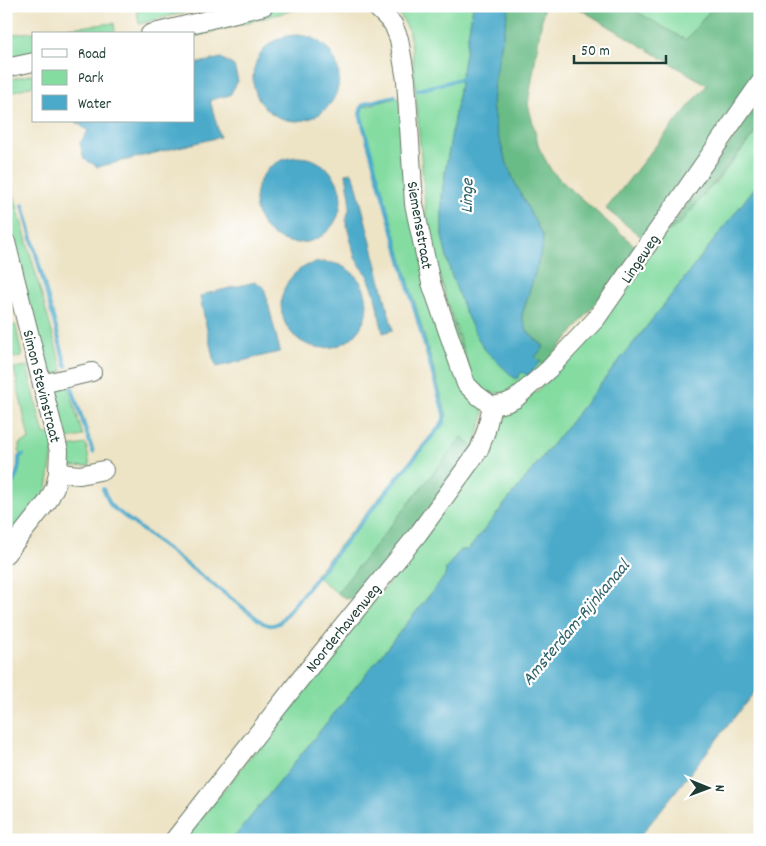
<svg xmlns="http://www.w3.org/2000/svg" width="766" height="846" viewBox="0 0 766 846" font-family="Dekko,sans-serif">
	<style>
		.green { fill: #84dca1; stroke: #528c6a }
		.forest { fill: #6bbc87; stroke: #457c5e }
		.water { fill: #4baaca; stroke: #35747f }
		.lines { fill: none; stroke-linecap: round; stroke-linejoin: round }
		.stream { stroke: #4baaca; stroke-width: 4 }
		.minor-casing { stroke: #677767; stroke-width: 20 }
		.minor { stroke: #fff; stroke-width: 18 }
		.labels { text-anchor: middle; stroke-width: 4.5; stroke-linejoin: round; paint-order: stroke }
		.street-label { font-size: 16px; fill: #1f3d34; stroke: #fff }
		.water-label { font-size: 18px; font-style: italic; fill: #2e6368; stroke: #fff }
	</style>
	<rect width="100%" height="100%" fill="#fff"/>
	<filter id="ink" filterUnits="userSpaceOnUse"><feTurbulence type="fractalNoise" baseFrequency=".02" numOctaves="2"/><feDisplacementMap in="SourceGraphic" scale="10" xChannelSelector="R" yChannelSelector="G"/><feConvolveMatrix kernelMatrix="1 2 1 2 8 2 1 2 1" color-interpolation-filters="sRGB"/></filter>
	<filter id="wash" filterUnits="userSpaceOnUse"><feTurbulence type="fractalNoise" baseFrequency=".0096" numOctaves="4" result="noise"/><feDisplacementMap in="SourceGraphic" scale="20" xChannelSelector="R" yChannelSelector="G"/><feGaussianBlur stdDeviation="1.12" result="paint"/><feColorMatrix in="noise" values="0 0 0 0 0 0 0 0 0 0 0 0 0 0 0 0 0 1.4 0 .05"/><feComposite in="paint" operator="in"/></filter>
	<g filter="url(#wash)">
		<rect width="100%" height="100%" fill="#ede3c5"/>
		<g class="green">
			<polygon points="163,6 210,6 139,24 137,11"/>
			<polygon points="288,6 308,6 194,37 194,34 180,34"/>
			<polygon points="393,6 473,6 444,179 442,196 442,236 450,271 465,312 485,350 528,375 540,362 544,365 518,390 506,393 492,393 486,391 471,381 468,364 445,295 427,228 412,49 408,29 403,20"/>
			<polygon points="627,6 745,6 741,11 712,8 686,41"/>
			<polygon points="114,23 115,31 106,34 34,34 34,53 6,60 6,35"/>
			<polygon points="34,74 34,85 6,94 6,80"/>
			<polygon points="399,97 405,186 484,414 474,447 462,438 337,593 315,575 447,416 427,345 361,115 360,108"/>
			<polygon points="760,127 760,181 655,316 468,550 460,550 446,569 445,576 232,840 184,840 417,548 496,414 528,394 537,391 548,381 667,232 716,182"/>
			<polygon points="6,166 63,372 47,375 6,213"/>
			<polygon points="16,325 22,357 11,358 6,337 6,326"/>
			<polygon points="27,366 44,435 56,432 47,489 6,542 6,491 18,473 20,461 19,444 29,440 14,368"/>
			<polygon points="68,384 83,436 62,440 50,391"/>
			<polygon points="86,444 90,466 69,467 64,458 63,448"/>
		</g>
		<g class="forest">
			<path d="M509,6h35l-16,98 11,44 12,22 16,16 68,60v6l-15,21 -49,61 -27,31 -9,-8 9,-11c-13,-11 -19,-13 -22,-31l20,-65 1,-13 -28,-54 -8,-19 -11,-35 -4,-24 2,-25z"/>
			<polygon points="575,6 627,6 686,40 712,8 741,11 745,6 760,6 760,74 644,239 606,209 653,149 707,85"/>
			<polygon points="760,100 760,127 680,224 667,232"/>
			<path d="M462,437l12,10 -42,57 -74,93c-10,3 -12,2 -21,-4z"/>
		</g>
		<g class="water">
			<path d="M473,6h36l-15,74 -2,25 4,24 11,35 8,19 28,54 -1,13 -20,65c3,18 9,20 22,32l-9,10 5,5 -12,14 -6,-4 -5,7 -4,-2 -28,-27 -8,-13 -12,-25 -15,-41 -8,-35v-40l2,-17z"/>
			<circle cx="296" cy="78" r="43"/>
			<polygon points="221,58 234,66 238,81 230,95 210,100 220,137 98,167 84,159 80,143 88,131 75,121 194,121 194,64"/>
			<circle cx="298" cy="200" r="43"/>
			<polygon points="351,172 355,179 393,330 383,333 374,292 367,275 355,258 347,226 346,220 349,210 350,197 346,174 347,173"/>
			<polygon points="760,181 760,685 637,840 232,840 445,576 446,569 460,550 468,550 655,316"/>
			<circle cx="324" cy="305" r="43"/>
			<polygon points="255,282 264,287 280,351 279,352 217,367 213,358 200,297 205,294"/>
		</g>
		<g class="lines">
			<g class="stream">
				<polyline points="418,90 457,80 464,77"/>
				<polyline points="23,205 66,366"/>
				<polyline points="72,388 93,452"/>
				<path d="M103,489l8,17 152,117c7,3 9,3 16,0l163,-199 2,-4v-6l-84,-300 2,-8 5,-3 28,-7"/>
				<path d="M6,493c9,-11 14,-22 13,-36l4,-2"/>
			</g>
		</g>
	</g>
	<g filter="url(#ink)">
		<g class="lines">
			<defs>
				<g id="minor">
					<polyline points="375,6 393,24 399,39 406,80 414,204 431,283 466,384 477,395 492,406"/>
					<polyline points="150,34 264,6"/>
					<polyline points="6,68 34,62"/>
					<polyline points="6,242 59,451 58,473 55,487 48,501 6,554"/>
					<polyline points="42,384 92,372"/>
					<polyline points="492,406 506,403 515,399 549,369 596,319 760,83"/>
					<polyline points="58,473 80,475 104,470"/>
					<polyline points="174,840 301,678 418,534 479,450 486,431 492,406"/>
				</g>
			</defs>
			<use href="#minor" class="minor-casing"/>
			<use href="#minor" class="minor"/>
		</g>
	</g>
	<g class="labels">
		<g class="street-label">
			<text transform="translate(421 225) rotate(80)" y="6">Siemensstraat</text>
			<text transform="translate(639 258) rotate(-56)" y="6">Lingeweg</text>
			<text transform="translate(43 386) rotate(76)" y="6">Simon Stevinstraat</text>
			<text transform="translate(342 627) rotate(-51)" y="6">Noorderhavenweg</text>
		</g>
		<g class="water-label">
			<text transform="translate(466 196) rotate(-88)" y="6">Linge</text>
			<text transform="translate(575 622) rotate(-50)" y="6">Amsterdam-Rijnkanaal</text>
		</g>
	</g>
	<rect width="766" height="846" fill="none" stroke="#fff" stroke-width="25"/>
	<rect x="32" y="32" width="162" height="90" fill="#ffffff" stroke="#a5b1ae"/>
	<rect x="42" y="49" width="25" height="8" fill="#ffffff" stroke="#a5b1ae"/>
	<text x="78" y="58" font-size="15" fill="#1f3d34">Road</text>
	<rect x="42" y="70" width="25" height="15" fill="#84dca1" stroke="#a5b1ae"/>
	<text x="78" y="82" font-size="15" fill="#1f3d34">Park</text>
	<rect x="42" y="95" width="25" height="15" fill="#4baaca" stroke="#a5b1ae"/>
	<text x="78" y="108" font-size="15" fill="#1f3d34">Water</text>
	<g transform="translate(708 788) rotate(91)" stroke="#ffffff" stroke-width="4" paint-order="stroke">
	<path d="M0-4L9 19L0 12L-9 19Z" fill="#1f3d34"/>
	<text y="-8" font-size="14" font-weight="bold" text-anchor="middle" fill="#1f3d34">N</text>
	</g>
	<path d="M574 55v8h92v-8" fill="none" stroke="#1f3d34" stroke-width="2.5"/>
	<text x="581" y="55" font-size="15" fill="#1f3d34" stroke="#ffffff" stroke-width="4" paint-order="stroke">50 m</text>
</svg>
